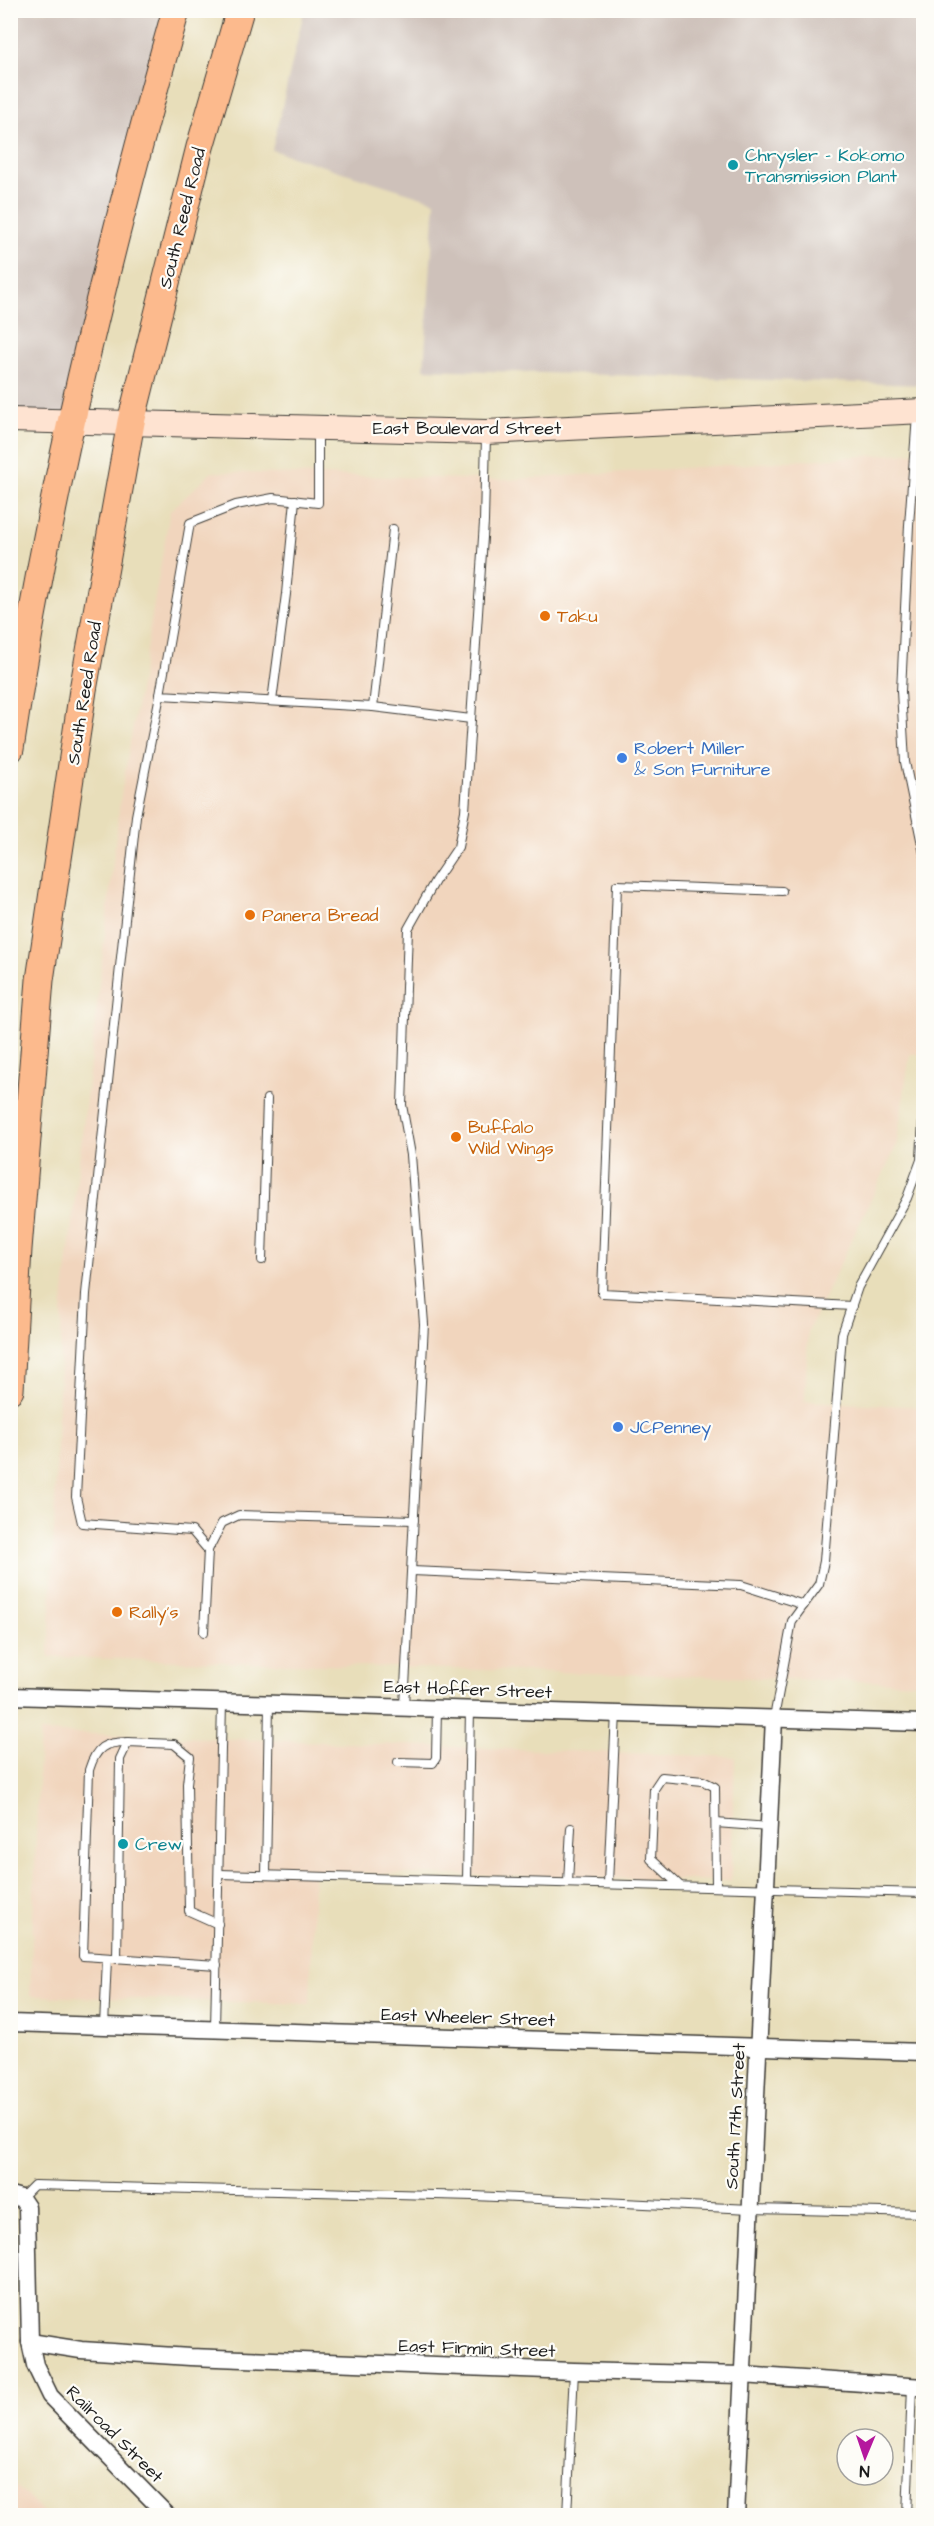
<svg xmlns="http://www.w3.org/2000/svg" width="934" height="2526" viewBox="0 0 934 2526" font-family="'Architects Daughter',sans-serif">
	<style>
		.built { fill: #f1d5bd }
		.industrial { fill: #cec1ba }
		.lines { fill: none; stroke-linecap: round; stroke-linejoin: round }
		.lane-casing { stroke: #3b3934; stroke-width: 10 }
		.street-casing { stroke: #3b3934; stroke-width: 19 }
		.secondary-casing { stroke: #3b3934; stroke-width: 26 }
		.primary-casing { stroke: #3b3934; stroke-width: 29 }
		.lane { stroke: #fff; stroke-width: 8 }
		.street { stroke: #fff; stroke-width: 16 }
		.secondary { stroke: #fee3d1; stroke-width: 24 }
		.primary { stroke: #fcba8d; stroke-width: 27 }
		.culture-dot { fill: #0f9aa8; stroke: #fdfcf7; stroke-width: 2 }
		.food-dot { fill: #e8710a; stroke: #fdfcf7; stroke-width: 2 }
		.shop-dot { fill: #3f7fe0; stroke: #fdfcf7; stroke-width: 2 }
		.labels { text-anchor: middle; stroke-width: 4.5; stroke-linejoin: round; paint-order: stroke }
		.culture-label { font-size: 18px; fill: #0d838f; stroke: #fdfcf7; text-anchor: start }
		.street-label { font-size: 18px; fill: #1c1c1c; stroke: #fdfcf7 }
		.food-label { font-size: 18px; fill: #c56008; stroke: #fdfcf7; text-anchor: start }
		.shop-label { font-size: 18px; fill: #366cbe; stroke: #fdfcf7; text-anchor: start }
	</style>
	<rect width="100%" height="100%" fill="#fdfcf7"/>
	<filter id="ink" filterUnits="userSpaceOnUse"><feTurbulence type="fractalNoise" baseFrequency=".0167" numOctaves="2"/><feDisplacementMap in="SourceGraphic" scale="12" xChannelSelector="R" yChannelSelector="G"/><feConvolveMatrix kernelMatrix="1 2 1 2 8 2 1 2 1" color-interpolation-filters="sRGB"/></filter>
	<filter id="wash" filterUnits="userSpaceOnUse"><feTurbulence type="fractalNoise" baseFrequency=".008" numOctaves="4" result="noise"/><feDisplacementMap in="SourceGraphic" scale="24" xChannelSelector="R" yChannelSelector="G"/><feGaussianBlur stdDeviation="1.35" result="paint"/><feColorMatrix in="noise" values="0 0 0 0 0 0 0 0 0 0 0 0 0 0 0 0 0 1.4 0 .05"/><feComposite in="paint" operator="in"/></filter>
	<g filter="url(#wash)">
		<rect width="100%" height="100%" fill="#e8deba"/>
		<g class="built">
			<polygon points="923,452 923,1054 910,1054 896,1147 808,1331 805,1401 923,1407 923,1683 49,1657 62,1311 120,801 170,511 212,472 506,480"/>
			<polygon points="40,1732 735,1757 731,1881 314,1872 310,2004 30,1996"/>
			<polygon points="10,2481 11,2481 46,2515 11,2515"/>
		</g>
		<g class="industrial">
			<polygon points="11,11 179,11 70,421 11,420"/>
			<polygon points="304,11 923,11 923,385 424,369 435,201 272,150"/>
		</g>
	</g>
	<g filter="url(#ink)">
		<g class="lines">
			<defs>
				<g id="lane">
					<polyline points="917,415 909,525 901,691 905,762 924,854"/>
					<polyline points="318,431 318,503 273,498 236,505 190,523 160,695 373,707 471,719"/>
					<polyline points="160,695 136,816 119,976 86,1294 76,1497 82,1523 192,1531 208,1550 204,1632"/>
					<polyline points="272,701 286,594 295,500"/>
					<polyline points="373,707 393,529"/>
					<polyline points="782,891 617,885 602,1293 852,1306"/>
					<polyline points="262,1260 267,1099"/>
					<polyline points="208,1550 222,1523 239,1515 414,1520"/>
					<polyline points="412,1571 741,1585 804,1605"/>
					<polyline points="404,1706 424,1324 411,1155 402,1105 408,929 435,881 458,847 465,811 484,522 486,435"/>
					<polyline points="774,1718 792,1621 819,1584 824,1561 842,1334 858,1287 907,1198 921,1160 924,1097"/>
					<path d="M128,1742c-24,0 -32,5 -39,28l-6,186 134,9"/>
					<polyline points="398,1762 433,1763 436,1758 437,1708"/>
					<polyline points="716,1823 769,1827"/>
					<polyline points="220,1874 924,1893"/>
					<polyline points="266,1875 269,1703"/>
					<polyline points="467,1880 470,1709"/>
					<polyline points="568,1882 571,1828"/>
					<polyline points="608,1883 616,1713"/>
					<polyline points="679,1885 651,1859 654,1789 662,1777 703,1781 715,1787 716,1886"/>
					<polyline points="117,1959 120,1759 128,1742 174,1744 190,1757 187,1784 189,1911 218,1924"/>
					<polyline points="104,2026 107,1959"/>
					<polyline points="215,2029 222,1702"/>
					<polyline points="21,2198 34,2185 474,2196 751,2209 924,2213"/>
					<polyline points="567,2516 574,2371"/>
					<polyline points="907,2516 912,2386"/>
				</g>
				<g id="street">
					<polyline points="10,1696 924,1723"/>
					<polyline points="10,2023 924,2052"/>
					<polyline points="10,2195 21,2198 27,2207 30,2342 35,2365 50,2396 168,2516"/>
					<polyline points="30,2342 81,2350 190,2357 574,2371 742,2375 924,2387"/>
					<polyline points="736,2516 774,1718"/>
				</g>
				<polyline id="secondary" points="10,420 486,432 924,411"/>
				<g id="primary">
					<path d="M10,749c37,-250 98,-496 166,-739"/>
					<polyline points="10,1390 18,1249 40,980 83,690 131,422 200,147 240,10"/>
				</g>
			</defs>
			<use href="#lane" class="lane-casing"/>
			<use href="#street" class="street-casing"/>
			<use href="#secondary" class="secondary-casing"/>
			<use href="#primary" class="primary-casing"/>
			<use href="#lane" class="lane"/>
			<use href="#street" class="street"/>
			<use href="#secondary" class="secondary"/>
			<use href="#primary" class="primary"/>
		</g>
	</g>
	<g class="culture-dot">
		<circle cx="733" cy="165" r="6"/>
		<circle cx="123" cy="1844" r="6"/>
	</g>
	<g class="food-dot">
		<circle cx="545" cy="616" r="6"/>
		<circle cx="250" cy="915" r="6"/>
		<circle cx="456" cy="1137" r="6"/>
		<circle cx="117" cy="1612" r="6"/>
	</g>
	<g class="shop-dot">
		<circle cx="622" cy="758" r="6"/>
		<circle cx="618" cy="1427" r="6"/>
	</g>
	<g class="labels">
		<g class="culture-label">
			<text x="745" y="161">Chrysler - Kokomo<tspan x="745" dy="21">Transmission Plant</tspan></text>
			<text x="135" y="1850">Crew</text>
		</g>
		<g class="street-label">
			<text transform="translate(182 218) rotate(-76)" y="6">South Reed Road</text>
			<text x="467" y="434">East Boulevard Street</text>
			<text transform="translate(84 693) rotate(-81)" y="6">South Reed Road</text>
			<text transform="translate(468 1689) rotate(2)" y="6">East Hoffer Street</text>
			<text transform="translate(468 2017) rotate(2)" y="6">East Wheeler Street</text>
			<text transform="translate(735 2116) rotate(-87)" y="6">South 17th Street</text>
			<text transform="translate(477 2348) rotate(2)" y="6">East Firmin Street</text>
			<text transform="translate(115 2434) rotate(45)" y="6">Railroad Street</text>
		</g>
		<g class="food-label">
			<text x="557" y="622">Taku</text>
			<text x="262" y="921">Panera Bread</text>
			<text x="468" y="1133">Buffalo<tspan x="468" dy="21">Wild Wings</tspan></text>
			<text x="129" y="1618">Rally's</text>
		</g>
		<g class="shop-label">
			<text x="634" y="754">Robert Miller<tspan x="634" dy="21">&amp; Son Furniture</tspan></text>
			<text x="630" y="1433">JCPenney</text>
		</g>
	</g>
	<rect width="934" height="2526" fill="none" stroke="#fdfcf7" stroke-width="36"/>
	<g transform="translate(865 2457) rotate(182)"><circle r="28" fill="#fdfcf7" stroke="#a3a29f" stroke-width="1.5"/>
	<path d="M0-4.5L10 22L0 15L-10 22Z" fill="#b5179e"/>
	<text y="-9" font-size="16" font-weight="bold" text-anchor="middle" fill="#1c1c1c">N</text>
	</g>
</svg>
